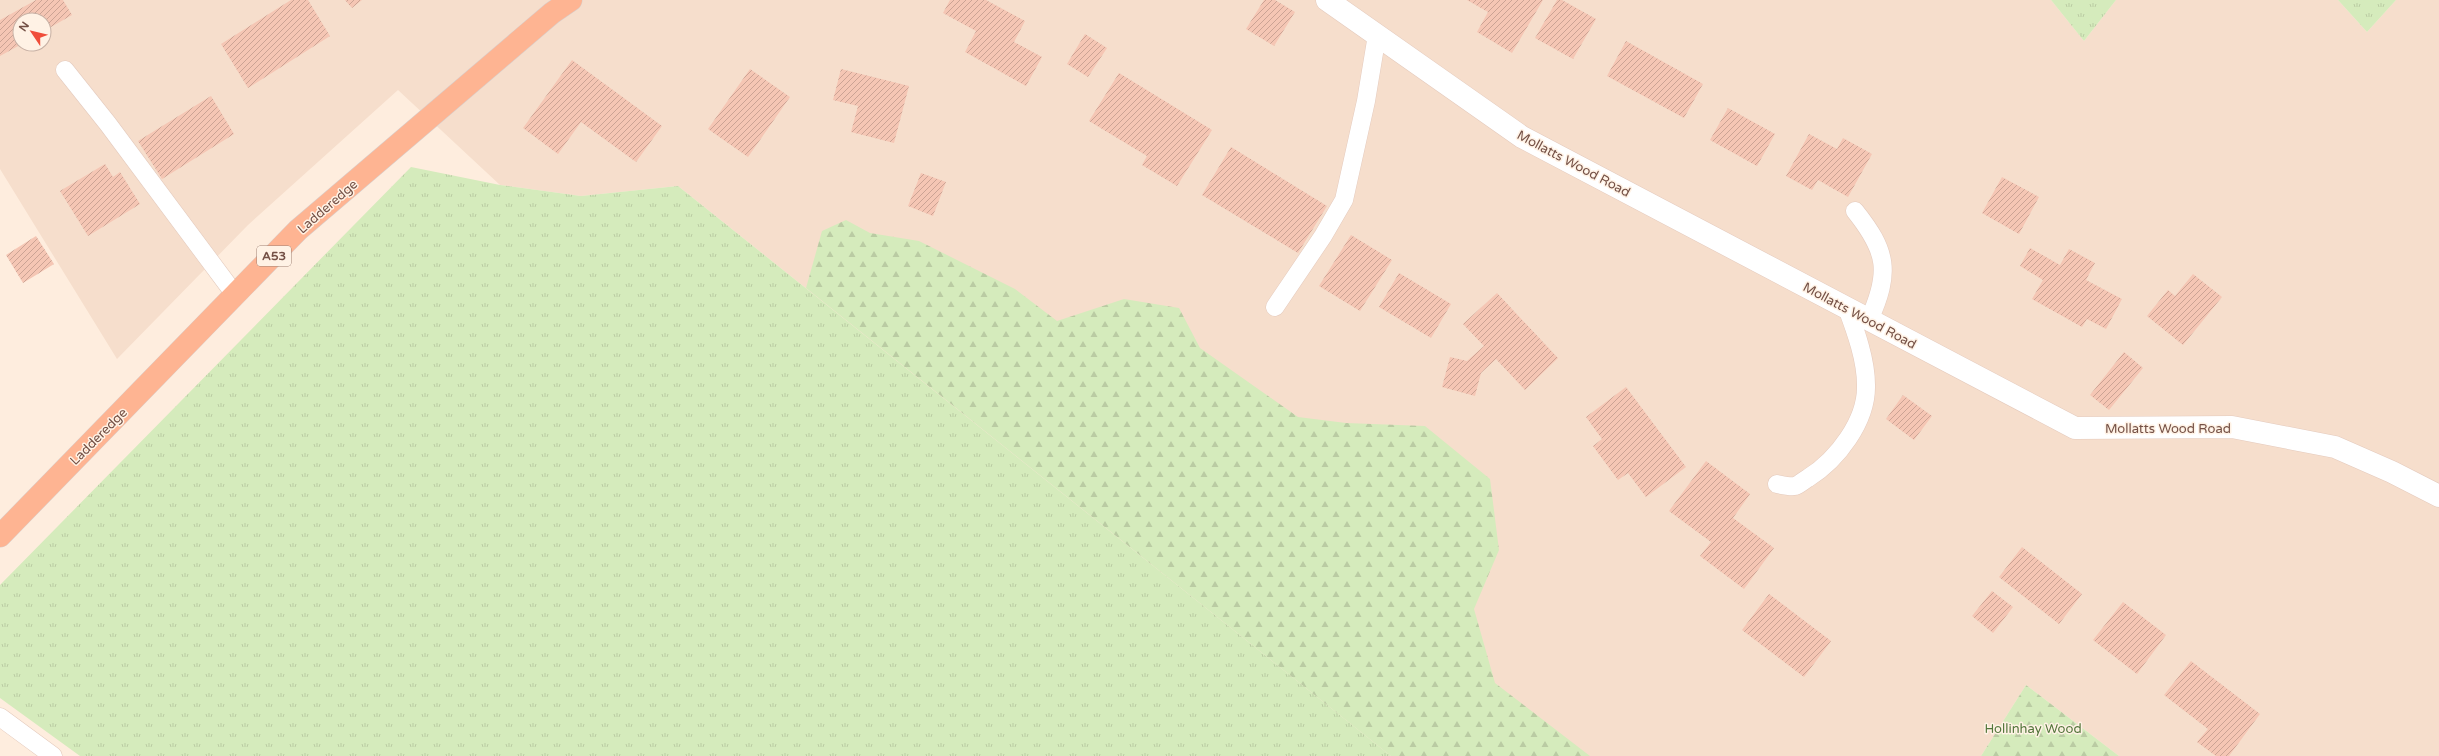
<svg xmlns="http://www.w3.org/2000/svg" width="2439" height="756" viewBox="0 0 2439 756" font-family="'Varela Round',sans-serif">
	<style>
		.residential { fill: #f6decc; fill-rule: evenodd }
		.grass { fill: url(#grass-tufts) }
		.forest { fill: url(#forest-firs) }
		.building { fill: url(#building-hatch) }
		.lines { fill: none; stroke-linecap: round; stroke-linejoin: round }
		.service-casing { stroke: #e4cabd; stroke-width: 19 }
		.minor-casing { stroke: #e4cabd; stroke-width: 23 }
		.trunk-casing { stroke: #d8cecb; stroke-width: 23 }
		.service { stroke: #fff; stroke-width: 18 }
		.minor { stroke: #fff; stroke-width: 22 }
		.trunk { stroke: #feb492; stroke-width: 22 }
		.labels { text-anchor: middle; stroke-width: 3; stroke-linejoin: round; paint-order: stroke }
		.shield { fill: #fff2e5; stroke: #9e8175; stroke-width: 1 }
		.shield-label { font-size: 12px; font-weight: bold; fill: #745045 }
		.street-label { font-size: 13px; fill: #745045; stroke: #fff2e5 }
		.park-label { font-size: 13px; fill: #52753a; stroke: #fff2e5 }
	</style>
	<defs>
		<pattern id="grass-tufts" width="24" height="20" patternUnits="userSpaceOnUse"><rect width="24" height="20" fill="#d5ebbc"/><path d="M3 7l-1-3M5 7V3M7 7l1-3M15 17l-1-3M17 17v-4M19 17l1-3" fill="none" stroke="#bacba3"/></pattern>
		<pattern id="forest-firs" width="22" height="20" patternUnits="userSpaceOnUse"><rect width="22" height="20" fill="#d5ebbc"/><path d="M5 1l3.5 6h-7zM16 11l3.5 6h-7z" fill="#bacba3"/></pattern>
		<pattern id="building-hatch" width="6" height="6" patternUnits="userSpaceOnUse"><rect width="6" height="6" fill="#f5c6b4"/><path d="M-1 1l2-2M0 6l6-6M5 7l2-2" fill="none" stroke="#cba394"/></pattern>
	</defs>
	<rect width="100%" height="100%" fill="#feedde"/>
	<path class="residential" d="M0,0h2051l33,41 32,-41h222l29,32 29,-32h43v756h-320l-93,-71 -45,71h-590l-713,-570 -97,10 -81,-11 -102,-95 -150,135 -131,134 -117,-190zM20,20h24v24h-24z"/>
	<g class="grass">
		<polygon points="2051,0 2116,0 2084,41"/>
		<polygon points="2338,0 2396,0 2367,32"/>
		<polygon points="411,167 500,185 581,196 678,186 1391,756 80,756 0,698 0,585"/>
	</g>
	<g class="forest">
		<polygon points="846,220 870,233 919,241 1015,289 1057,321 1124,299 1179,308 1200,348 1298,417 1346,423 1425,426 1490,479 1499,550 1474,609 1495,683 1590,756 1391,756 806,288 822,231"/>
		<polygon points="2026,685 2119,756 1981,756"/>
	</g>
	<g class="building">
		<polygon points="36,0 63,0 72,15 44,31 44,20 20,20 20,45 0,56 0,20"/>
		<polygon points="291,0 308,0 330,36 248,88 221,44"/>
		<polygon points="345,0 362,0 352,8"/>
		<polygon points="950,0 986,0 1025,21 1014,42 1042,57 1026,86 965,52 976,31 943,13"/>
		<polygon points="1264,0 1275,0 1295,12 1274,46 1246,29"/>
		<polygon points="1467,0 1543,0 1512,53 1477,32 1488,12"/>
		<polygon points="1557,0 1562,0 1596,19 1573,59 1535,38"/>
		<polygon points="1085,34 1107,48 1088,77 1067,64"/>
		<polygon points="1626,41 1703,84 1684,118 1607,76"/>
		<polygon points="572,60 662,126 636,162 581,122 558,154 523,128"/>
		<polygon points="750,69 790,97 748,157 708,129"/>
		<polygon points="841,69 909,86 894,143 851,132 858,106 833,100"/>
		<polygon points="1119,73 1212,130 1177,186 1142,165 1147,156 1089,121"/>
		<polygon points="211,96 234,134 162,179 138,141"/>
		<polygon points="1728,108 1775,134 1757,166 1710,140"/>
		<polygon points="1809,134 1837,149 1843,138 1872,154 1848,197 1818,180 1812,190 1786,176"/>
		<polygon points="1231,147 1327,206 1298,253 1202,195"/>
		<polygon points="105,164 113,177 120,172 140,204 88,236 60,191"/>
		<polygon points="921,173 946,182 933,216 908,206"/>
		<polygon points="2002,177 2039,197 2019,234 1982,213"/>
		<polygon points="1351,235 1392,260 1360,311 1319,286"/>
		<polygon points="36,236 54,264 23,283 6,255"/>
		<polygon points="2030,248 2060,265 2069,249 2095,263 2086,280 2122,299 2106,329 2087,319 2082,327 2032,299 2043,280 2020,266"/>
		<polygon points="1399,273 1451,304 1431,338 1379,307"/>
		<polygon points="2193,274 2222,297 2183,345 2147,316 2168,290 2175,296"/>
		<polygon points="1497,293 1558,358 1525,390 1496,359 1481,373 1475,396 1442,387 1450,357 1467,361 1484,346 1463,324"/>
		<polygon points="2124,352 2143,368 2109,410 2090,395"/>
		<polygon points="1626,387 1686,467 1646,497 1628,473 1618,480 1593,446 1602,439 1586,417"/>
		<polygon points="1903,395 1932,416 1914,440 1886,419"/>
		<polygon points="1706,461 1750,494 1733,518 1774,548 1744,589 1700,556 1711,542 1669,511"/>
		<polygon points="2022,547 2082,594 2059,624 1999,577"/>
		<polygon points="1992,591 2013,607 1993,633 1972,616"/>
		<polygon points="1769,594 1831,641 1804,677 1742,630"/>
		<polygon points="2123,602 2166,635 2137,674 2093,640"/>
		<polygon points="2191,661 2260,714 2229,756 2216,756 2197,742 2208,729 2164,695"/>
	</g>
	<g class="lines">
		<defs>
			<g id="service">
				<polyline points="65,70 108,124 236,296"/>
				<path d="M1855,211c32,40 36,61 14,109"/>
				<polyline points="1275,307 1323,236 1344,200 1366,101 1377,35"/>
				<path d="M1777,484c5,1 13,3 18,2 4,-1 9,-6 13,-8 29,-18 59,-57 58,-93 0,-25 -10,-53 -19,-77"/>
				<polyline points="0,717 53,756"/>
			</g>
			<polyline id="minor" points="1327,0 1522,137 2075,428 2232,427 2335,447 2392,472 2439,496"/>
			<polyline id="trunk" points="0,536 298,230 552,13 571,0"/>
		</defs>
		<use href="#service" class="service-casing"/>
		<use href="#minor" class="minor-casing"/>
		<use href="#trunk" class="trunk-casing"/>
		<use href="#service" class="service"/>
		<use href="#minor" class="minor"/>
		<use href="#trunk" class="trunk"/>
	</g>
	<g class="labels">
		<rect class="shield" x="257" y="246" width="34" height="20" rx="3"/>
		<g class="shield-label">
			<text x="274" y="260">A53</text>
		</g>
		<g class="street-label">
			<text transform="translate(1574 163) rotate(28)" y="5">Mollatts Wood Road</text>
			<text transform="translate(327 206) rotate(-41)" y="5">Ladderedge</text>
			<text transform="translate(1860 315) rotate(28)" y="5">Mollatts Wood Road</text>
			<text x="2168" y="433">Mollatts Wood Road</text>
			<text transform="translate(98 436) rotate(-45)" y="5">Ladderedge</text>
		</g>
		<g class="park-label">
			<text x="2033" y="733">Hollinhay Wood</text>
		</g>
	</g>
	<g transform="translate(32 32) rotate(305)"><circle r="19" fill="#fff2e5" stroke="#c7b1a5"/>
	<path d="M0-3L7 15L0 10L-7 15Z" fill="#f04d3a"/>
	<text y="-6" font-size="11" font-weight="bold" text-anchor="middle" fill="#745045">N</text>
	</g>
</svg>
